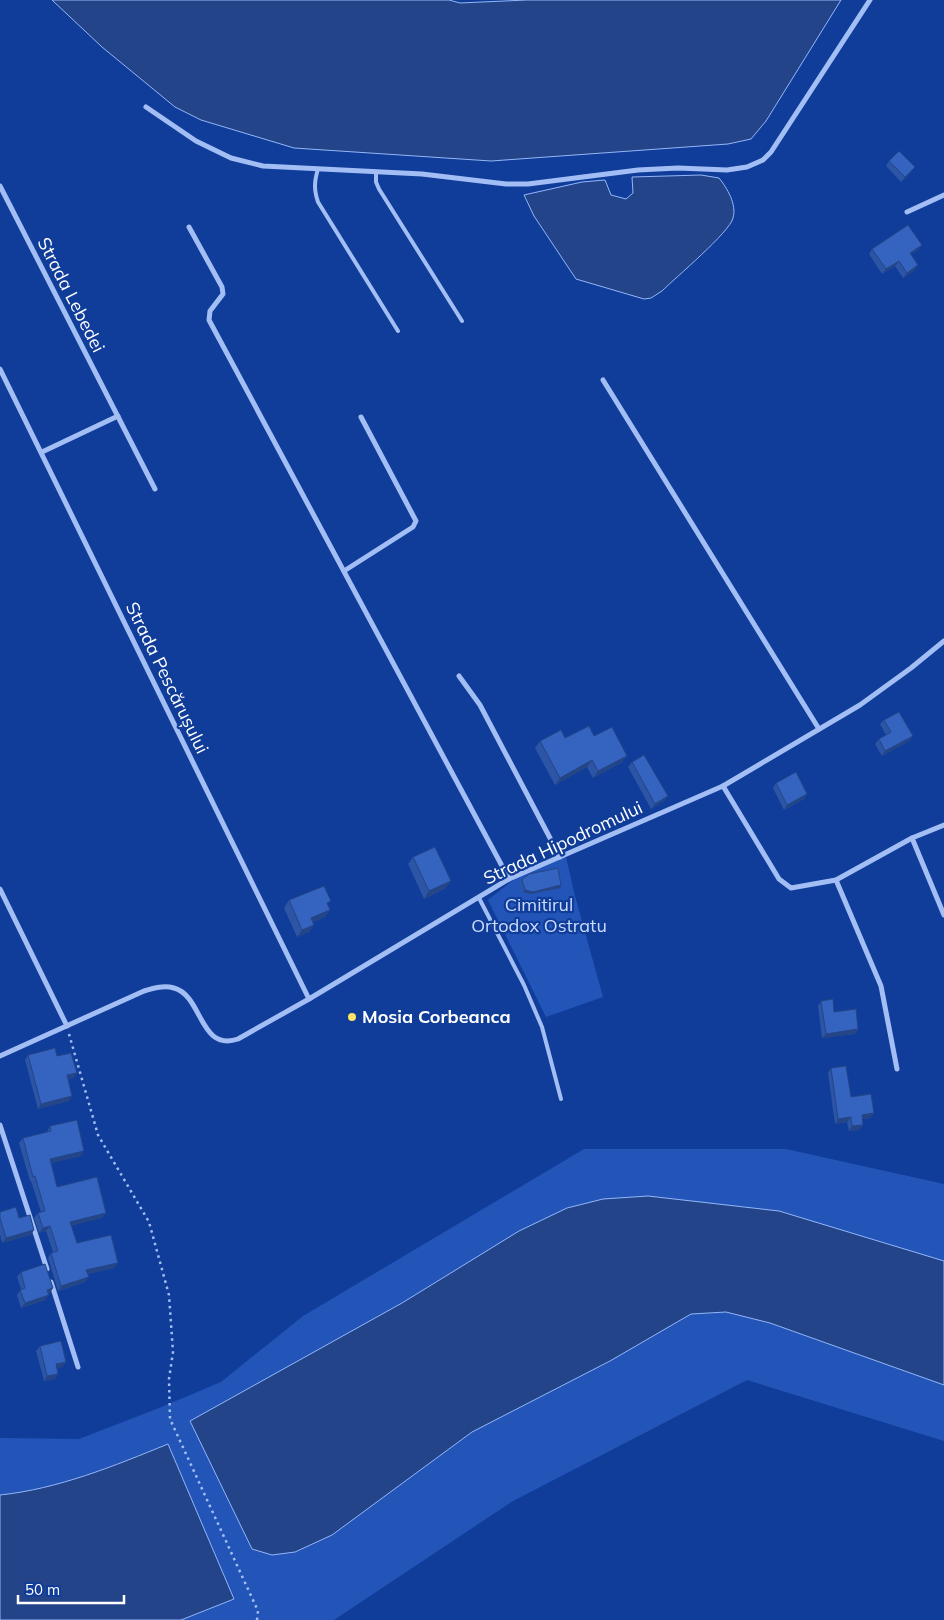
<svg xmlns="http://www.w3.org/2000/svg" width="944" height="1620" viewBox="0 0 944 1620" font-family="Mulish,sans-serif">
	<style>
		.green { fill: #2355b8 }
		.water { fill: #24448a; stroke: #94b7f8 }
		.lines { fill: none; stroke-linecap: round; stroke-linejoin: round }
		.path { stroke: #a2bef4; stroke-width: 2.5; stroke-dasharray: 2.5 4; stroke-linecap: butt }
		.lane { stroke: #a2bef4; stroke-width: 4 }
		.street { stroke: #a2bef4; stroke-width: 5 }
		.wall { fill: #2d55a5 }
		.shaded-wall { fill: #244586 }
		.building { fill: #3463c0; stroke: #244586 }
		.poi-dot { fill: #ffe465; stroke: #103d99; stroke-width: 2 }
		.labels { text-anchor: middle; stroke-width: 4.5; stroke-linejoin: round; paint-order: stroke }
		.street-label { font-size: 18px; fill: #fff; stroke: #103d99 }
		.park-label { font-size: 18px; fill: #cbdcfe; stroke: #103d99 }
		.poi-label { font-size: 18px; font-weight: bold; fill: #fff; stroke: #103d99; text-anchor: start }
	</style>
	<rect width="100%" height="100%" fill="#103d99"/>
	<g class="green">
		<polygon points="566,857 575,896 603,997 546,1017 488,900 518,876"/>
		<polygon points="584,1149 786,1149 944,1184 944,1441 747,1380 513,1501 334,1620 0,1620 0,1438 79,1439 159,1408 221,1382 303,1316"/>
	</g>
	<g class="water">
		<polygon points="52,0 449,0 460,3 527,0 841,0 766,121 751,139 728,144 491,161 294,148 201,120 175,107 102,47"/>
		<path d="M701,175l18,3c8,10 18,26 14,40 -3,14 -58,60 -71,73l-11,7 -7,1 -68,-20 -42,-63 -10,-21 58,-13 23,-2 6,15 15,4 7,-6 -1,-16z"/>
		<polygon points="648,1196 779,1211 944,1261 944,1385 770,1323 726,1312 691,1314 610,1361 472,1432 332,1535 295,1552 272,1555 252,1549 190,1421 402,1303 519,1231 567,1208 603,1199"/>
		<path d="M168,1444l66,155 -53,21h-181v-125c58,-6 114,-29 168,-51z"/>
	</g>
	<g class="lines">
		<polyline class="path" points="69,1034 98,1135 149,1222 169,1295 173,1352 169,1379 170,1419 258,1611 257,1620"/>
		<g class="lane">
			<path d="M318,169c-4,13 -4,21 0,33l80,129"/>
			<polyline points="376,172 376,182 379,189 462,321"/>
			<polyline points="479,898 524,985 542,1027 561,1099"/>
		</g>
		<g class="street">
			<polyline points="146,107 196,141 231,158 263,166 422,174 506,184 528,184 638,170 678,168 727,170 747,167 763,160 771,152 870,0"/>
			<polyline points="0,186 155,489"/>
			<polyline points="907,212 944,195"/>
			<polyline points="189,227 222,287 223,294 210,311 209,320 509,879"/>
			<polyline points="0,369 309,999"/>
			<polyline points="603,380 819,729"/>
			<polyline points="42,452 118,416"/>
			<polyline points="344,571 413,527 416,521 361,417"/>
			<polyline points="459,676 480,705 560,857"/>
			<polyline points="723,786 779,879 791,888 836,880 912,838 944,825"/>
			<polyline points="912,838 944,915"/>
			<polyline points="836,880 881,986 897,1069"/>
			<polyline points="0,889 67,1026"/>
			<path d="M0,1056l144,-65c10,-3 20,-6 30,-3 29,8 25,64 64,51l71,-40 200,-120 214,-93 137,-81 51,-37 33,-27"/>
			<polyline points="0,1125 47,1269"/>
			<polyline points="51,1282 78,1367"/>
		</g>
	</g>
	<g class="wall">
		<polygon points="889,161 911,172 901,182 886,166"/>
		<polygon points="922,245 918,250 911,254 915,270 903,278 895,266 882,274 869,254 872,249"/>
		<polygon points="884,720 913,736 909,741 882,756 875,744 879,739 886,735 880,724"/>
		<polygon points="594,736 627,756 621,763 593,778 587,767 555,785 535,748 540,741"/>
		<polygon points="632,762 664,801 651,809 628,767"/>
		<polygon points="776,783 807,794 804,799 784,810 773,788"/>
		<polygon points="413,857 446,888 424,899 408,864"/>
		<polygon points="525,877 560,888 531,894 523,892 520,883"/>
		<polygon points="289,900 328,905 330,910 325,917 313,922 314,925 309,932 297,937 284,908"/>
		<polygon points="821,1001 834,1012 858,1029 855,1034 822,1038 818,1006"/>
		<polygon points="28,1055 57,1056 77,1073 73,1078 68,1079 72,1096 69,1101 38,1109 25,1060"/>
		<polygon points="831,1068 851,1097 874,1113 870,1118 862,1119 863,1125 859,1130 849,1131 847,1122 835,1124 828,1073"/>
		<polygon points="50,1126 81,1156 51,1163 57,1187 106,1213 102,1218 71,1225 77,1243 114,1268 88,1274 85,1282 58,1291 48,1258 51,1253 53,1252 46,1231 39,1233 34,1218 38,1213 41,1212 31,1181 30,1181 19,1143 23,1138 47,1132"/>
		<polygon points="0,1212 19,1218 31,1235 2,1243 0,1235"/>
		<polygon points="21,1272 50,1293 48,1294 45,1300 21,1308 17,1295 21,1289 17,1277"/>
		<polygon points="40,1346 63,1367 57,1368 58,1374 55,1379 44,1381 36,1351"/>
	</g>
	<g class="shaded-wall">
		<polygon points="915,167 911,172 901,182 905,177"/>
		<polygon points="922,245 918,250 907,257 910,253"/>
		<polygon points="899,261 895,266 882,274 886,269"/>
		<polygon points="918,265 915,270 903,278 907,273"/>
		<polygon points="913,736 909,741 882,756 885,751"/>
		<polygon points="627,756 621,763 593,778 598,771"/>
		<polygon points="592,760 587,767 555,785 560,778"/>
		<polygon points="807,794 804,799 784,810 787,805"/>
		<polygon points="668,796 664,801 651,809 655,804"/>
		<polygon points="451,881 446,888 424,899 429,891"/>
		<polygon points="561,885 560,888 531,894 523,892 525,890"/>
		<polygon points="330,910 325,917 306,925 311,918"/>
		<polygon points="314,925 309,932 297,937 302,930"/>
		<polygon points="858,1029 855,1034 822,1038 826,1034"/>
		<polygon points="77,1073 73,1078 63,1080 67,1075"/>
		<polygon points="72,1096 69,1101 38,1109 41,1104"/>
		<polygon points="874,1113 870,1118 858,1120 862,1115"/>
		<polygon points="851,1117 847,1122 835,1124 838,1119"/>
		<polygon points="863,1125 859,1130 849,1131 852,1126"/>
		<polygon points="84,1151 81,1156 46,1164 50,1159"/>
		<polygon points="106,1213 102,1218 67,1227 70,1222"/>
		<polygon points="50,1226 46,1231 39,1233 43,1228"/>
		<polygon points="34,1230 31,1235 2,1243 6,1238"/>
		<polygon points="118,1263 114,1268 83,1275 86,1270"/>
		<polygon points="89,1277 85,1282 58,1291 61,1286"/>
		<polygon points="53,1288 50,1293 43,1295 47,1290"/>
		<polygon points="49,1295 45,1300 21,1308 25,1303"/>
		<polygon points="66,1362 63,1367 52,1369 56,1364"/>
		<polygon points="58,1374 55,1379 44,1381 47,1376"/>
	</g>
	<g class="building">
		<polygon points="899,151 915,167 905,177 889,161"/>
		<polygon points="908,225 922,245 910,253 918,265 907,273 899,261 886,269 872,249"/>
		<polygon points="899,712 913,736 885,751 879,739 891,732 884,720"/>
		<polygon points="589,726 594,736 612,727 627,756 598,771 592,760 560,778 540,741 561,730 565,738"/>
		<polygon points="644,755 668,796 655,804 632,762"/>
		<polygon points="796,772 807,794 787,805 776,783"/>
		<polygon points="435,847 451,881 429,891 413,857"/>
		<polygon points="558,868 561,885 533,892 525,890 522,880 525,877 529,874"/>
		<polygon points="324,886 331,901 327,903 330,910 311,918 314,925 302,930 289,900"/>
		<polygon points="833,999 834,1012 856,1009 858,1029 826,1034 821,1001"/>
		<polygon points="55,1048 57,1056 71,1053 77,1073 67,1075 72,1096 41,1104 28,1055"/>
		<polygon points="846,1066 851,1097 871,1094 874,1113 862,1115 863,1125 852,1126 851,1117 838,1119 831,1068"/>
		<polygon points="77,1120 84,1151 50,1159 57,1187 97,1177 106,1213 70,1222 77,1243 111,1235 118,1263 86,1270 89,1277 61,1286 51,1253 58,1251 50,1226 43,1228 38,1213 45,1211 35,1176 33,1177 23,1138 51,1131 50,1126"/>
		<polygon points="16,1207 19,1218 30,1215 34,1230 6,1238 0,1218 0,1212"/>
		<polygon points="45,1264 53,1288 47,1290 49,1295 25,1303 20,1290 25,1288 21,1272"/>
		<polygon points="61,1341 66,1362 56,1364 58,1374 47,1376 40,1346"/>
	</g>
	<circle class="poi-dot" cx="352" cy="1017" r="5"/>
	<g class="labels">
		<g class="street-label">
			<text transform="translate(71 295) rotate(63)" y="6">Strada Lebedei</text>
			<text transform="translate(167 678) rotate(64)" y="6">Strada Pescărușului</text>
			<text transform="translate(563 843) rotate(-25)" y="6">Strada Hipodromului</text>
		</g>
		<g class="park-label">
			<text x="539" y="911">Cimitirul<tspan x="539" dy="21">Ortodox Ostratu</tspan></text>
		</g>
		<g class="poi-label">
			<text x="362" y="1023">Mosia Corbeanca</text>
		</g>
	</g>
	<path d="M18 1595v8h106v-8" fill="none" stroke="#ffffff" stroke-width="2.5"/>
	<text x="25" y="1595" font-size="15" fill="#ffffff" stroke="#103d99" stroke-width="4" paint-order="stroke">50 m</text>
</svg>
